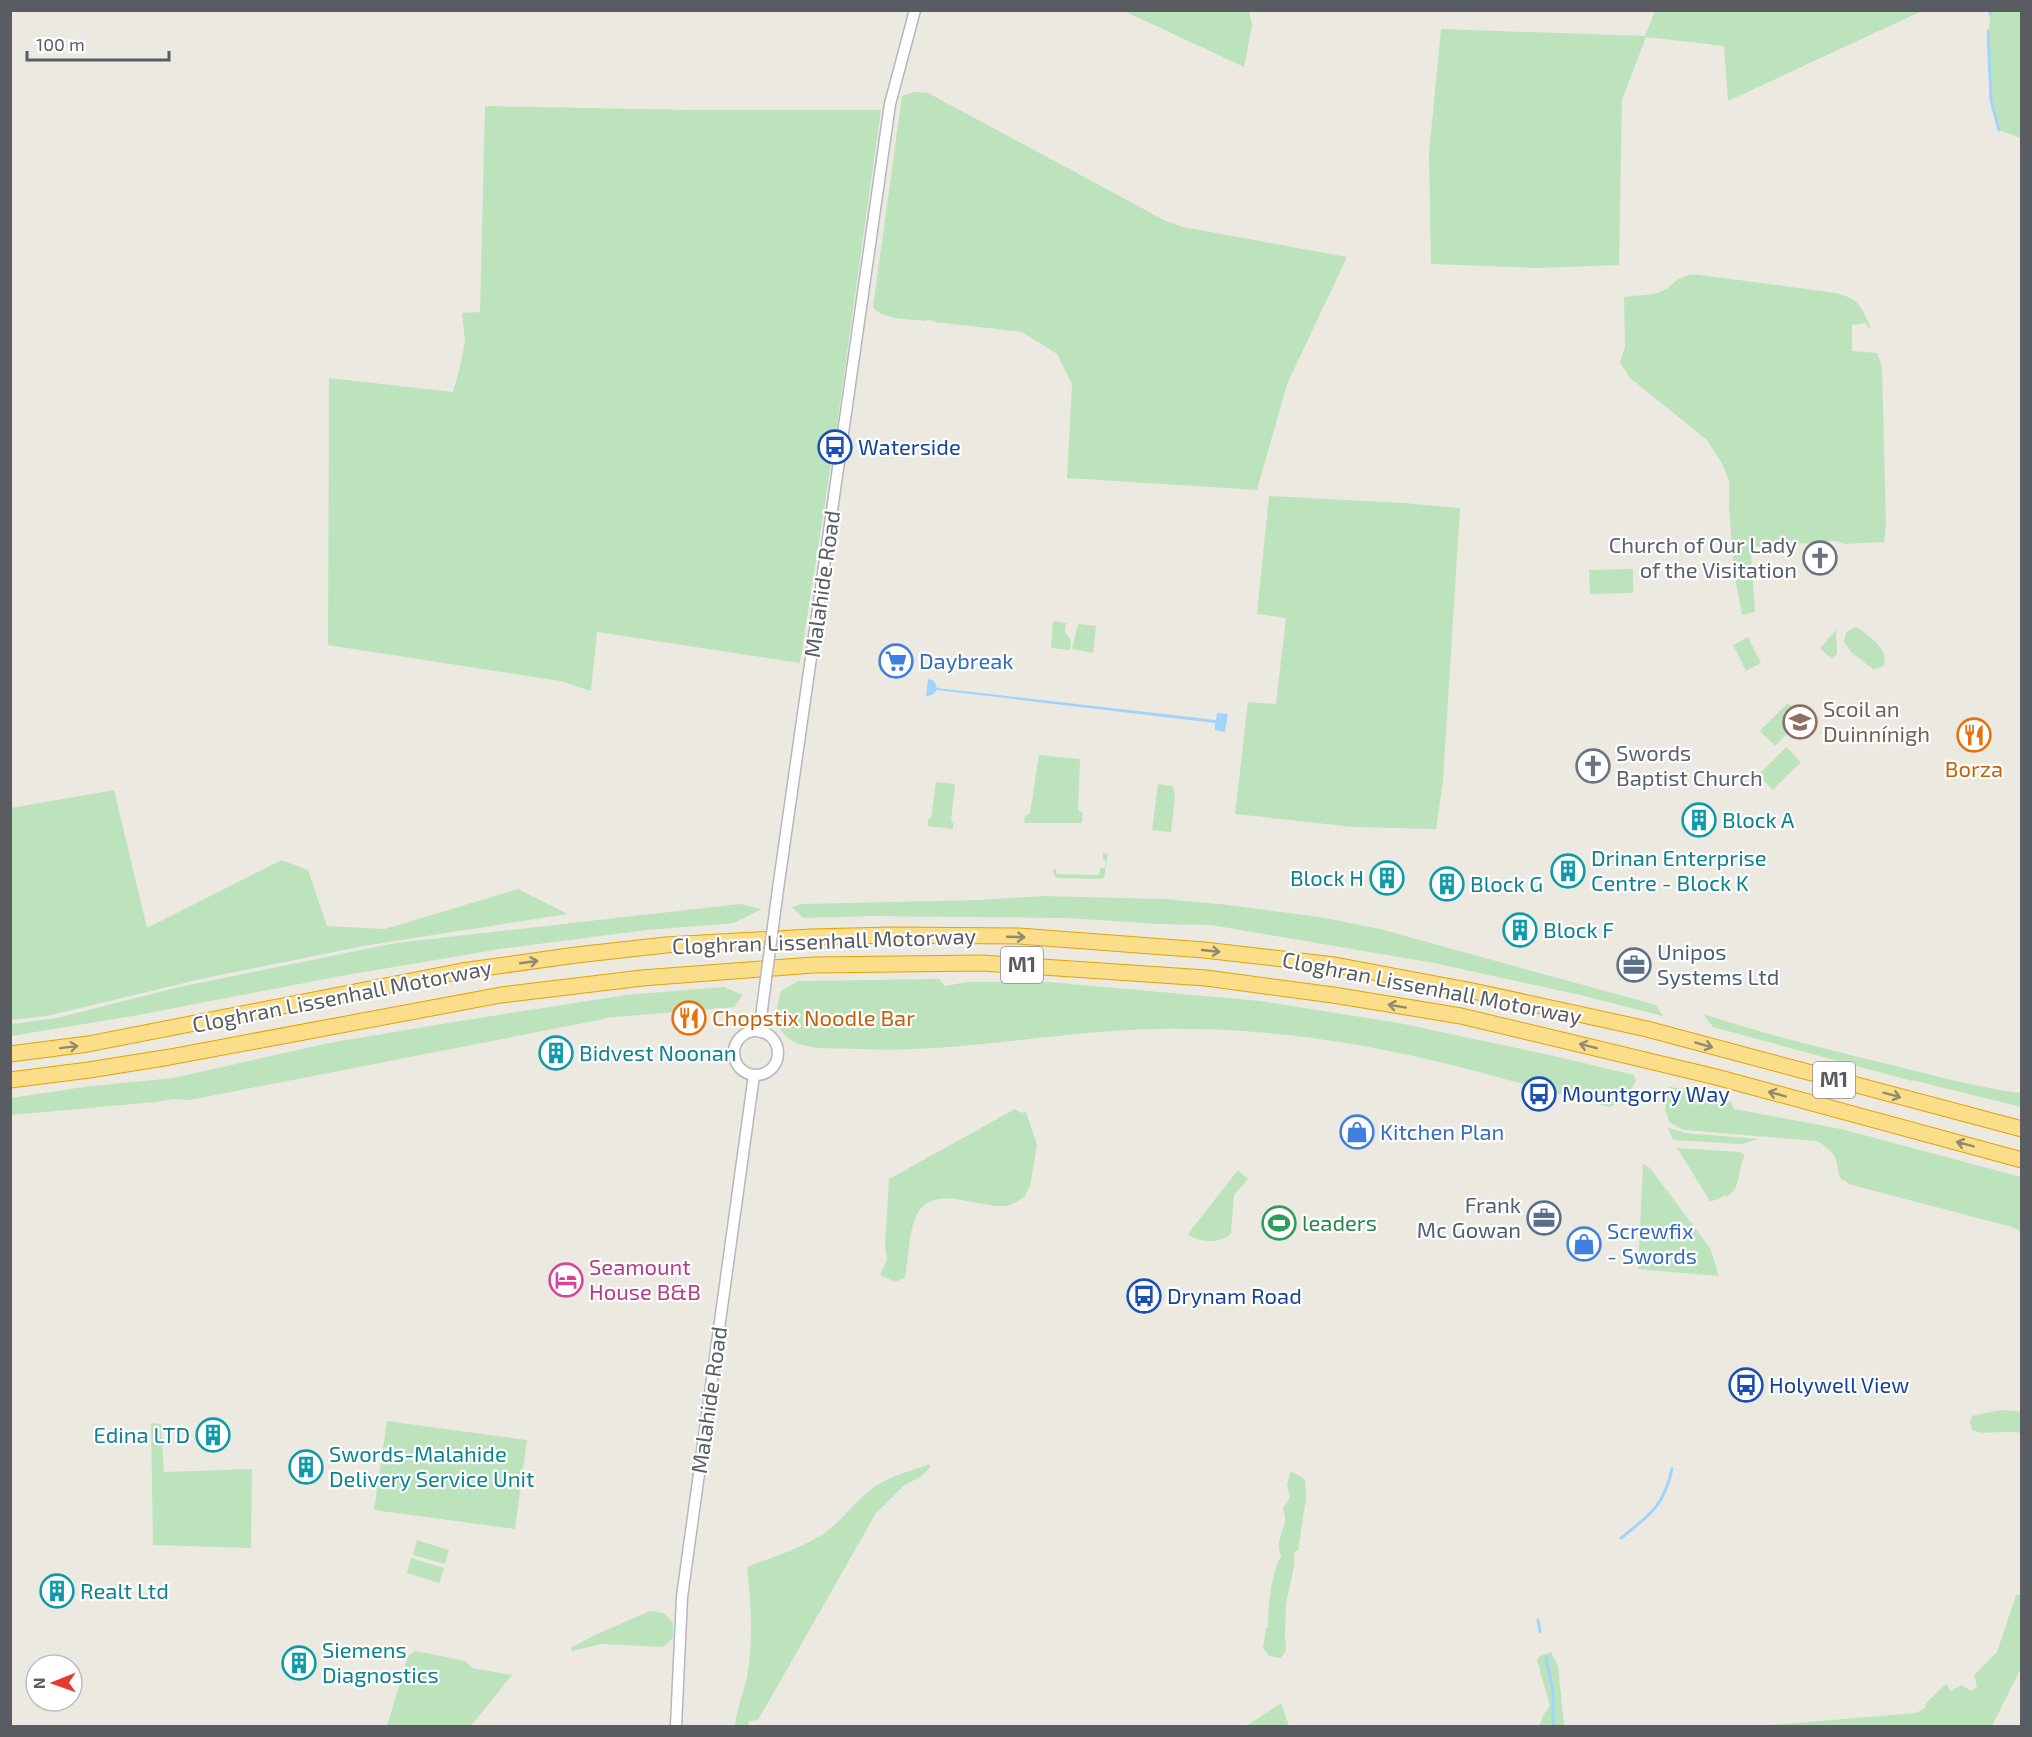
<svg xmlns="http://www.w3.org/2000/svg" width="2032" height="1737" viewBox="0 0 2032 1737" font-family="'Exo 2',sans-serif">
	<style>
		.green { fill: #bde3bd }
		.water { fill: #a0d4fd }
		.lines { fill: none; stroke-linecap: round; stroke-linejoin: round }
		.stream { stroke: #a0d4fd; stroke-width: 3 }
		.secondary-casing { stroke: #b4b7bd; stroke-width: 13 }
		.highway-casing { stroke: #e7a106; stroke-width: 17 }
		.secondary { stroke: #fff; stroke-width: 10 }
		.highway { stroke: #fade89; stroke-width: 15 }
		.secondary-bridge-casing { stroke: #b4b7bd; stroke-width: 13; stroke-linecap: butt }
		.secondary-bridge { stroke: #fff; stroke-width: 10 }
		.oneway { stroke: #918a6f }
		.labels { text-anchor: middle; stroke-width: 4.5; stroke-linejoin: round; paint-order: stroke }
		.shield { fill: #fff; stroke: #8b8e90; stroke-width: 1.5 }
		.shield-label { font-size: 21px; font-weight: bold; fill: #595d61 }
		.transit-label { font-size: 22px; fill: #164399; stroke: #fff; text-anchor: start }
		.worship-label { font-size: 22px; fill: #5b616d; stroke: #fff; text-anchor: end }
		.street-label { font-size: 22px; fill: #595d61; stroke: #fff }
		.shop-label { font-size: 22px; fill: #366cbe; stroke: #fff; text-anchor: start }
		.education-label { font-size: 22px; fill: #785e54; stroke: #fff; text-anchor: start }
		.food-label { font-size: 22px; fill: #c56008; stroke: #fff }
		.culture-label { font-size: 22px; fill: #0d838f; stroke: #fff; text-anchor: start }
		.service-label { font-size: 22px; fill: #4e5e75; stroke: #fff; text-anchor: start }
		.leisure-label { font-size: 22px; fill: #27864d; stroke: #fff; text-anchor: start }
		.hotel-label { font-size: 22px; fill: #b23c85; stroke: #fff; text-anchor: start }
	</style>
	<rect width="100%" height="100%" fill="#ece9e0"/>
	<g class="green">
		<polygon points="1124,11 1249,11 1252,25 1244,67"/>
		<polygon points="1655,11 1922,11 1728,101 1724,46 1646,37 1622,100 1619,265 1537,268 1431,264 1429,153 1441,29 1645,36"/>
		<path d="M1991,11h30v127l-22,-8c-11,-39 -14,-80 -8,-119z"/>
		<path d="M914,92l14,1 236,127 19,7 164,30 -60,127 -30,106 -190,-12 5,-94 -15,-30 -35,-22 -86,-10 -9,-3 -1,2c-15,-2 -44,-1 -53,-14l29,-211z"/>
		<polygon points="485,106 689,110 881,110 835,439 800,663 597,632 591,691 560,681 328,645 329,378 453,392 461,363 465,341 462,313 480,312"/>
		<path d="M1692,274l144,19c24,6 25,14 35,35l-2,1 -3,-6 -14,2v26l25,2 5,14 4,158 -2,17 -40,2 -8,-3h-14l-10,3 -15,-1 -9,-2 -24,7 -9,-2 -1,-4h-2l-1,14 4,56 -13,3 -8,-42 -5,-66v-27l-8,-18 -14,-22 -77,-62 -10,-16 5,-15 -1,-50 30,-3 13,-5 11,-10z"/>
		<polygon points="1269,496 1404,503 1460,508 1443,781 1436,829 1353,827 1235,814 1248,702 1276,704 1286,618 1257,614"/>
		<polygon points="1633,569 1633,593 1590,594 1589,570"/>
		<polygon points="1053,621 1066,623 1065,632 1071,640 1070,650 1051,648"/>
		<polygon points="1078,624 1096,626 1093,653 1072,649"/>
		<path d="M1855,627l5,2c11,10 31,21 23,38l-10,2 -22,-17 -7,-10 2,-10z"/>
		<polygon points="1836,630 1837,654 1832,659 1820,648"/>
		<polygon points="1748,637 1761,663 1746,671 1733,645"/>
		<polygon points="1788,703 1803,718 1775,746 1760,731"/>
		<polygon points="1786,747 1801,762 1773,790 1758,775"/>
		<polygon points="1039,755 1080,759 1078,810 1083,813 1082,823 1024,823 1025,816 1030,813"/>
		<polygon points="936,782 955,784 951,820 953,823 953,829 928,826 928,820 931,818"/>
		<polygon points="1158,784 1173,786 1175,797 1171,832 1152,830"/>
		<polygon points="114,790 147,928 282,860 308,870 327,926 385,929 518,889 568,914 363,946 201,979 47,1016 11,1020 11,808"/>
		<polygon points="1103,853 1108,854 1104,878 1100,879 1057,878 1054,875 1053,870 1056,868 1056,873 1059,874 1099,875 1100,868 1105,868 1106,861 1103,860"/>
		<polygon points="1043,896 1164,899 1219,904 1320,917 1380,929 1656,1005 1663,1016 1580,995 1434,963 1211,925 1158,924 1067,918 870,916 803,918 792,907 802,904 979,900"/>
		<polygon points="740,904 762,909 734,923 647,930 500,949 335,977 133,1016 11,1036 11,1024 57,1018 179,987 396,943"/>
		<path d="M939,979l6,7 22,-4h82l211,19 139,22 151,32 84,20 2,6 -10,18 -17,8c-89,-23 -178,-51 -269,-65 -61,-10 -123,-14 -185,-13 -100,2 -198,25 -298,20 -17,-1 -38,1 -54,-4 -28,-7 -29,-31 -22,-54l17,-10z"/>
		<polygon points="724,987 743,995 734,1007 604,1018 604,1019 190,1100 173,1099 155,1102 11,1115 11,1098 84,1087 173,1078 329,1043 466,1020 626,995"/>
		<path d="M1703,1014c58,19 116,33 176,48 47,11 94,25 142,31v14l-109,-27v1l-199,-54z"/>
		<path d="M1669,1087l24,3 38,12 3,7 107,20 180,48v55l-9,-5 -164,-43 -1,-2 -6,-3c-3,-6 -3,-9 -4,-15 -2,-11 -10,-17 -20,-23l-133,-11 -14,-7 -5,-13z"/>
		<path d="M1015,1109l6,4 5,-1 11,33 -7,41 -6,11c-6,5 -13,8 -21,9 -26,2 -74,-25 -88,13 -6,13 -7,44 -10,59l-10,4 -15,-7 7,-15 -2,-14 4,-67z"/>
		<polygon points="1668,1128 1685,1133 1758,1139 1742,1144 1673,1140"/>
		<path d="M1677,1148l62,4 6,3c-9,16 -2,30 -18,42l-2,-2 -9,5 -6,1z"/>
		<polygon points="1643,1164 1650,1168 1710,1248 1719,1276 1638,1269"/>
		<path d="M1238,1170l10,9 -14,16 -3,38c-8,11 -34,10 -43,1z"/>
		<path d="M2001,1410l16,1 4,2v20c-14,-3 -39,3 -49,-3l-2,-8 2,-6z"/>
		<polygon points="387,1421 527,1440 515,1529 374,1510"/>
		<polygon points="151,1423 161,1424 164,1472 252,1469 251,1548 153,1545"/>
		<path d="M929,1464l1,3 -8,9 -19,10 -27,27 -118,207 -9,1 -2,5h-12c2,-19 10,-36 13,-55 5,-33 3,-70 -1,-104 25,-10 53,-18 76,-33 19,-13 32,-33 51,-47 16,-11 37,-16 55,-23z"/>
		<path d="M1293,1472l12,8 1,19 -8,51 -4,2c2,14 -3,28 -6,42 -3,12 -2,25 -3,37 -1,12 5,17 -4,27l-12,-2 -6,-8 3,-20h2c0,-24 3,-52 13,-72 -7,-16 5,-27 4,-39 0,-3 -2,-6 -2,-9l7,-11 -3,-12 3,-12z"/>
		<polygon points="417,1540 449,1550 445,1564 413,1555"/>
		<polygon points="411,1558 444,1568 439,1583 407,1573"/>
		<polygon points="2021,1592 2021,1668 1992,1726 1759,1726 1916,1713 1925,1708 1926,1703 1946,1684 1951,1691 1962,1685 1971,1691 1977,1687 1974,1675 1997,1652 2016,1595 2020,1595"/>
		<polygon points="650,1611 664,1613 673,1623 673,1638 663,1647 602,1644 572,1651 571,1648 595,1635"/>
		<polygon points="415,1651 466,1661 472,1668 512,1675 471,1726 387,1726 408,1656"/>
		<polygon points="1551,1652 1558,1666 1564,1726 1539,1726 1544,1714 1550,1706 1537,1660 1540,1656"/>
		<polygon points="1281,1703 1289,1726 1246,1726"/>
	</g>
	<polygon class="water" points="928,679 934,681 937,688 1216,720 1217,713 1228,714 1225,732 1215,730 1215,723 937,690 932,695 926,696"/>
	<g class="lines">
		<g class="stream">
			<polyline points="1990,14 1991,10"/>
			<polyline points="1988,31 1991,100 1999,130"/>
			<path d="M1621,1538c29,-23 43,-32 51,-69"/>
			<polyline points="1538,1620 1540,1632"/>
			<polyline points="1546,1657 1553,1692 1553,1726"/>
		</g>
		<defs>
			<g id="secondary">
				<polyline points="778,889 890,104 915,10"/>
				<circle cx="756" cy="1053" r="22"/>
				<polyline points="761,1032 762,1009"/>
				<polyline points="676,1726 682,1597 754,1075"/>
			</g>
			<g id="highway">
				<polyline points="10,1054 88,1044 462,971 576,955 666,945 811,937 892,935 1019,936 1204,950 1335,965 1473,991 1647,1029 2022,1129"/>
				<polyline points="10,1080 89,1070 170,1057 501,995 642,978 813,965 982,963 1206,978 1333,995 1461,1016 1716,1077 2022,1160"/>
			</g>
		</defs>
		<use href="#secondary" class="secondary-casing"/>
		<use href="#highway" class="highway-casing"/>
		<use href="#secondary" class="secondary"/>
		<use href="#highway" class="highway"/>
		<defs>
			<polyline id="secondary-bridge" points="762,1009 778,889"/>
		</defs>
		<use href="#secondary-bridge" class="secondary-bridge-casing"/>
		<use href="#secondary-bridge" class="secondary-bridge"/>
	</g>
	<defs><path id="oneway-shaft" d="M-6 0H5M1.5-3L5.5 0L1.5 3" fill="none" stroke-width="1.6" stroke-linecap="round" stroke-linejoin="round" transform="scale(1.5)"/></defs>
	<g class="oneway">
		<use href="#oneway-shaft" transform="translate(1016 937) rotate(2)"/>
		<use href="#oneway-shaft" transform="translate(1211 951) rotate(6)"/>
		<use href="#oneway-shaft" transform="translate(529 962) rotate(-8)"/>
		<use href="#oneway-shaft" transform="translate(1397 1006) rotate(-170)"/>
		<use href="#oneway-shaft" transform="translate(1704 1045) rotate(16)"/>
		<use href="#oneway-shaft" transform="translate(1588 1046) rotate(-166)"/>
		<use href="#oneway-shaft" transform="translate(69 1047) rotate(-7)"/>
		<use href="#oneway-shaft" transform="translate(1777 1094) rotate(-165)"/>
		<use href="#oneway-shaft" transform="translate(1892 1095) rotate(15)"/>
		<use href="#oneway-shaft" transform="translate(1965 1144) rotate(-165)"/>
	</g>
	<defs>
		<symbol id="bus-ring" viewBox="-11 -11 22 22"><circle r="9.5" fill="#fff" stroke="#1a4fb4" stroke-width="1.5"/><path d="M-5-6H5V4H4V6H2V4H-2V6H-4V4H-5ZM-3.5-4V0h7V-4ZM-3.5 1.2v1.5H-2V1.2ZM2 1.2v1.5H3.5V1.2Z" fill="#1a4fb4"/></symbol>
		<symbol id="church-ring" viewBox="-11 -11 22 22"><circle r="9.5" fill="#fff" stroke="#6b7280" stroke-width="1.5"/><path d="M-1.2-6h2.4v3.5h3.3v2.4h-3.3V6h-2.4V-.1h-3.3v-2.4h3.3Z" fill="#6b7280"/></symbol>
		<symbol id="supermarket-ring" viewBox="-11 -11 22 22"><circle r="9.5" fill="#fff" stroke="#3f7fe0" stroke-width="1.5"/><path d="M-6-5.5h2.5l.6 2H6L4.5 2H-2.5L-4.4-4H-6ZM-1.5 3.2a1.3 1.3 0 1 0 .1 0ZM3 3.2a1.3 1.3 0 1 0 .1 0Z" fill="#3f7fe0"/></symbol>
		<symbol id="school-ring" viewBox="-11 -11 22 22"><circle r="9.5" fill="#fff" stroke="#8d6e63" stroke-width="1.5"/><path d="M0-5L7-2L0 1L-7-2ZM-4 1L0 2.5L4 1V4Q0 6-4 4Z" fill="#8d6e63"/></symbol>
		<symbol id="restaurant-ring" viewBox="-11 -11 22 22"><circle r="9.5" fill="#fff" stroke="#e8710a" stroke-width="1.5"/><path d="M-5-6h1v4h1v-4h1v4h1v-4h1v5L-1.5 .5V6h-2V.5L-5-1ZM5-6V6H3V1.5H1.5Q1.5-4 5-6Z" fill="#e8710a"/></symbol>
		<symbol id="building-ring" viewBox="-11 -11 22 22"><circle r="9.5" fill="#fff" stroke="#0f9aa8" stroke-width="1.5"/><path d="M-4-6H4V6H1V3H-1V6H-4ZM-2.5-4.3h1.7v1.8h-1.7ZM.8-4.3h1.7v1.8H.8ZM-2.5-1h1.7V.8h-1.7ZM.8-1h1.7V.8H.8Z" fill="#0f9aa8"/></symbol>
		<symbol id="office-ring" viewBox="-11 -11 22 22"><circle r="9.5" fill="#fff" stroke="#5c6f8a" stroke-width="1.5"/><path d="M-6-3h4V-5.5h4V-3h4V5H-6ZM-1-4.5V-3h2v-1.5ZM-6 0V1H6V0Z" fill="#5c6f8a"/></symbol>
		<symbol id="shop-ring" viewBox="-11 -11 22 22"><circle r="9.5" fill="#fff" stroke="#3f7fe0" stroke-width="1.5"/><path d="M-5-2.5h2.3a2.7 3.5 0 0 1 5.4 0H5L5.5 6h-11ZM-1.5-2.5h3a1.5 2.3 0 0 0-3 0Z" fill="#3f7fe0"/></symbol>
		<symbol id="stadium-ring" viewBox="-11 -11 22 22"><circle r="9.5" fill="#fff" stroke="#2e9e5b" stroke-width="1.5"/><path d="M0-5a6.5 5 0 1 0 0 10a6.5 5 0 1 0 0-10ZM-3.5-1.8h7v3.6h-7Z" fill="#2e9e5b"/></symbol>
		<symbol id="hotel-ring" viewBox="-11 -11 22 22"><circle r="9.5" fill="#fff" stroke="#d1479c" stroke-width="1.5"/><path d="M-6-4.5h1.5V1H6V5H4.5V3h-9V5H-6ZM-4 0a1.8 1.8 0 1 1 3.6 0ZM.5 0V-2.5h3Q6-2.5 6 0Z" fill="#d1479c"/></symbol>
	</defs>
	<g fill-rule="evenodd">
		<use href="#bus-ring" x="816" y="428" width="38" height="38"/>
		<use href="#church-ring" x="1801" y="539" width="38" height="38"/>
		<use href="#supermarket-ring" x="877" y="642" width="38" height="38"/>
		<use href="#school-ring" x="1781" y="703" width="38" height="38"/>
		<use href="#restaurant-ring" x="1955" y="716" width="38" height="38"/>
		<use href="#church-ring" x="1574" y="747" width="38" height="38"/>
		<use href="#building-ring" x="1680" y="801" width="38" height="38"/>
		<use href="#building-ring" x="1549" y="852" width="38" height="38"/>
		<use href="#building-ring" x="1368" y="859" width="38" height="38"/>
		<use href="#building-ring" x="1428" y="865" width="38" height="38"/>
		<use href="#building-ring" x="1501" y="911" width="38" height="38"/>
		<use href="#office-ring" x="1615" y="946" width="38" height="38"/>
		<use href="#restaurant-ring" x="670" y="999" width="38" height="38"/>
		<use href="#building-ring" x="537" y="1034" width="38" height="38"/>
		<use href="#bus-ring" x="1520" y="1075" width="38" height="38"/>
		<use href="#shop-ring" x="1338" y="1113" width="38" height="38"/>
		<use href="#office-ring" x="1525" y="1199" width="38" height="38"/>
		<use href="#stadium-ring" x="1260" y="1204" width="38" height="38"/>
		<use href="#shop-ring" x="1565" y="1225" width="38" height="38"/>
		<use href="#hotel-ring" x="547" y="1261" width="38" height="38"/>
		<use href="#bus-ring" x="1125" y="1277" width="38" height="38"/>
		<use href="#bus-ring" x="1727" y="1366" width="38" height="38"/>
		<use href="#building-ring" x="194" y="1416" width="38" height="38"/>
		<use href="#building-ring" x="287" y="1448" width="38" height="38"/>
		<use href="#building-ring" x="38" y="1572" width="38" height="38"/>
		<use href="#building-ring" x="280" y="1644" width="38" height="38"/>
	</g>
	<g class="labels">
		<g class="shield">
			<rect x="1001" y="947" width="42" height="36" rx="4.5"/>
			<rect x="1813" y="1062" width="42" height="36" rx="4.5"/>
		</g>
		<g class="shield-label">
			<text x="1022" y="972">M1</text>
			<text x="1834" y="1087">M1</text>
		</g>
		<g class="transit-label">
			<text x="858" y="455">Waterside</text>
			<text x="1562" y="1102">Mountgorry Way</text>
			<text x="1167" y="1304">Drynam Road</text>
			<text x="1769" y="1393">Holywell View</text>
		</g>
		<g class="worship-label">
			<text x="1797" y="553">Church of Our Lady<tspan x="1797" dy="25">of the Visitation</tspan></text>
			<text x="1616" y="761" text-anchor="start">Swords<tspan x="1616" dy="25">Baptist Church</tspan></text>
		</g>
		<g class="street-label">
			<text transform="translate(822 584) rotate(-82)" y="8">Malahide Road</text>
			<text transform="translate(824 941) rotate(-2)" y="8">Cloghran Lissenhall Motorway</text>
			<text transform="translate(1432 988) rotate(11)" y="8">Cloghran Lissenhall Motorway</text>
			<text transform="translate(342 996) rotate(-11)" y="8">Cloghran Lissenhall Motorway</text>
			<text transform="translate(709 1400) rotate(-82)" y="8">Malahide Road</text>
		</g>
		<g class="shop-label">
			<text x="919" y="669">Daybreak</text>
			<text x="1380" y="1140">Kitchen Plan</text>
			<text x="1607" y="1239">Screwfix<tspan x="1607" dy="25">- Swords</tspan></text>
		</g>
		<g class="education-label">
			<text x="1823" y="717">Scoil an<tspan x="1823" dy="25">Duinnínigh</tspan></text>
		</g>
		<g class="food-label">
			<text x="1974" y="777">Borza</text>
			<text x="712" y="1026" text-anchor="start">Chopstix Noodle Bar</text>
		</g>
		<g class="culture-label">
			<text x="1722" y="828">Block A</text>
			<text x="1591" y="866">Drinan Enterprise<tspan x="1591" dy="25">Centre - Block K</tspan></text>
			<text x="1364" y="886" text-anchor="end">Block H</text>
			<text x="1470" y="892">Block G</text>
			<text x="1543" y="938">Block F</text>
			<text x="579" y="1061">Bidvest Noonan</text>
			<text x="190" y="1443" text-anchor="end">Edina LTD</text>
			<text x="329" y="1462">Swords-Malahide<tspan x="329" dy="25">Delivery Service Unit</tspan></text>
			<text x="80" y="1599">Realt Ltd</text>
			<text x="322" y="1658">Siemens<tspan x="322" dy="25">Diagnostics</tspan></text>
		</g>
		<g class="service-label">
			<text x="1657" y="960">Unipos<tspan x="1657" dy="25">Systems Ltd</tspan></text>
			<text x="1521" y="1213" text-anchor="end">Frank<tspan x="1521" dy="25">Mc Gowan</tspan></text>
		</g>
		<g class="leisure-label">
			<text x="1302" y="1231">leaders</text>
		</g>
		<g class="hotel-label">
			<text x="589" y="1275">Seamount<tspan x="589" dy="25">House B&amp;B</tspan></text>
		</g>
	</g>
	<rect width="2032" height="1737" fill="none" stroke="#595d61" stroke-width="24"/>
	<g transform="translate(54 1683) rotate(269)"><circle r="28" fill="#ffffff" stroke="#bdbec0" stroke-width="1.5"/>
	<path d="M0-4.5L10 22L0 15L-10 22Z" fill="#e43d2e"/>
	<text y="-9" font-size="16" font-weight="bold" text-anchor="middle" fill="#595d61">N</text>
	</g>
	<path d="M27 51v9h142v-9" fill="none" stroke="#595d61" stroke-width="3"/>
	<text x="36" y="51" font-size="18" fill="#595d61" stroke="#ffffff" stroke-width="4.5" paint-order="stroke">100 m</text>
</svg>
